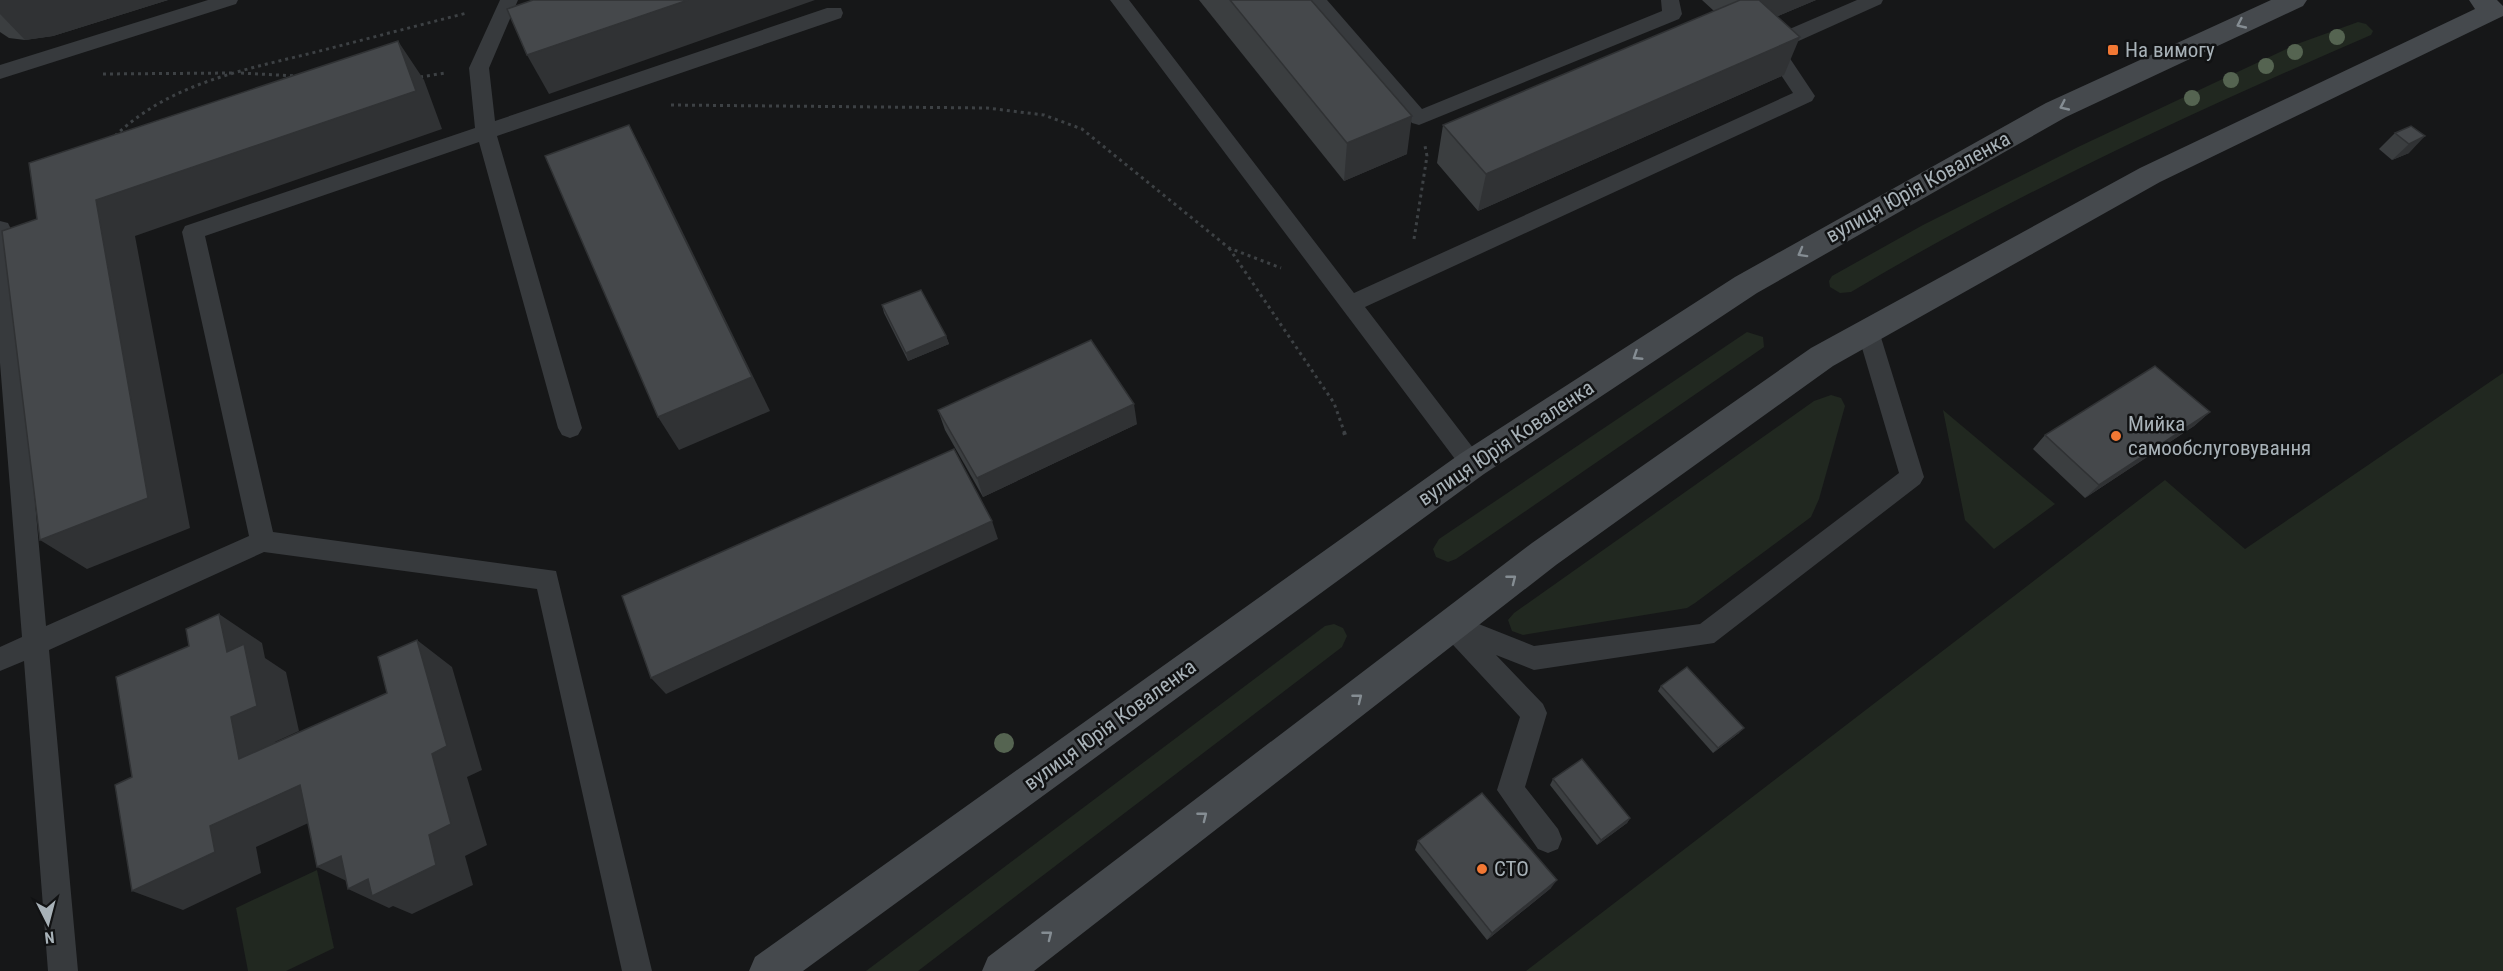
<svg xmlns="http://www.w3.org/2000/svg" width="2503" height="971" viewBox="0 0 2503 971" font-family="'Roboto Condensed',sans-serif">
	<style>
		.green { fill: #212820 }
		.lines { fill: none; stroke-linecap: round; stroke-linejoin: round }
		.path-far1 { stroke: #3d4144; stroke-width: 3; stroke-dasharray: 3 4; stroke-linecap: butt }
		.path { stroke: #3d4144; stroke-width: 4; stroke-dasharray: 3 5; stroke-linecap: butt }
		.lane { fill: #373a3d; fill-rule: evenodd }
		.secondary { fill: #45494d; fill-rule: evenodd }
		.tree { fill: #556451 }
		.wall { fill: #3b3e40 }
		.shaded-wall { fill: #303234 }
		.building { fill: #45484b; stroke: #303234; stroke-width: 1.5 }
		.oneway { stroke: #858d93 }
		.poi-dot { fill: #f27834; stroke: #111213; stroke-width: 2 }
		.labels { text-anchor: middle; stroke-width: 5; stroke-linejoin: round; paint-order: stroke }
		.poi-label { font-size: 21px; fill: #a8b2b8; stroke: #111213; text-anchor: start }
		.street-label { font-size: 21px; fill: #a8b2b8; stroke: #111213 }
	</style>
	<rect width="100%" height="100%" fill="#161718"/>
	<g class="green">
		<path d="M2358,22l8,2 7,7 -2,4c-178,77 -353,157 -520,257l-11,1 -10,-6 -1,-6 3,-5 91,-51 155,-78 219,-103z"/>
		<polygon points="1747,332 1763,337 1764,347 1456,559 1448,562 1436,557 1433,549 1439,539"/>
		<polygon points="2503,373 2503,971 1526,971 2165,480 2245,549"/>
		<polygon points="1831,395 1841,398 1845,406 1819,499 1811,517 1695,603 1687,608 1523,635 1512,631 1508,620 1514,613 1814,401"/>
		<polygon points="1943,410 2055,504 1994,549 1965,520"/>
		<polygon points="1334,624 1343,628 1347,636 1342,647 918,971 866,971 1325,626"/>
		<polygon points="317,870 334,948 286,971 248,971 236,908"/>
	</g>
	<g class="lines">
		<g class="path-far1">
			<polyline points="241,73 296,76"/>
			<polyline points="103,74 233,73"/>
			<polyline points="420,77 445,73"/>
			<polyline points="671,105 987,108 1044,115 1082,129 1229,248 1281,268"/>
			<path d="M115,136c55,-53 129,-66 201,-84 50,-13 100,-26 151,-39"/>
			<polyline points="1414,239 1427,156 1425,146"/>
			<polyline points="1229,248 1334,403 1345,434"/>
		</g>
		<polyline class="path" points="1344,432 1345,435"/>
		<g class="lane">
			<polygon points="208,0 238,0 236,4 0,79 0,65"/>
			<polygon points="500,0 518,0 489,68 495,121 827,8 841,8 843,13 841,18 497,136 582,428 578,435 570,438 562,435 558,428 479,142 205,236 273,532 556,571 652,971 622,971 537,589 264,552 49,650 78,971 48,971 24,661 0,671 0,647 22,637 0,363 0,221 8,223 11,229 46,626 249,536 182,232 185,226 475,128 469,68"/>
			<polygon points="1110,0 1129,0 1354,293 1793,93 1761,45 1764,40 1857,0 1883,0 1881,4 1783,48 1815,96 1812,101 1365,307 1480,457 1484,464 1480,471 1472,474 1464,471"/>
			<polygon points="1307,0 1327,0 1422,109 1662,11 1661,0 1679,0 1682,14 1679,19 1419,125 1412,123"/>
			<polygon points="1868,322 1876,325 1879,331 1924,477 1920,484 1714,643 1534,670 1496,655 1543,704 1547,713 1525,787 1558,829 1562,839 1558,849 1548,853 1538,849 1497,790 1520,717 1442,633 1438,625 1442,617 1451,613 1534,646 1700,624 1899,473 1857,331 1860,325"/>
		</g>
		<g class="secondary">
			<polygon points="2271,0 2307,0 2303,6 2066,117 1757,293 1484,474 803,971 749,971 755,957 1460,454 1735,277 2046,103"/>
			<polygon points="2469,0 2497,0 2503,6 2503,16 2160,182 1833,366 1556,565 1034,971 982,971 988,957 1532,543 1811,348 2140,168 2475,9"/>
		</g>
	</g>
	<g class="tree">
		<circle cx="2337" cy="37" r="8"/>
		<circle cx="2295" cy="52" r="8"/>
		<circle cx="2266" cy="66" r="8"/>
		<circle cx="2231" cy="80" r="8"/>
		<circle cx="2192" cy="98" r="8"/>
		<circle cx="1004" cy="743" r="10"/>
	</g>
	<g class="wall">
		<polygon points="0,0 168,0 53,36 25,40 9,38 0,32"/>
		<polygon points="1199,0 1311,0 1407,154 1344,181"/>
		<polygon points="1702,0 1816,0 1778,16 1784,75 1478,211 1437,163 1443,125 1714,11"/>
		<polygon points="2411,126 2409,153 2392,160 2379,149 2395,133"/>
		<polygon points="882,305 946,336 949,344 908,361 884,313"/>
		<polygon points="938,410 1137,424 983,497 945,430"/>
		<polygon points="2210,412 2194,426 2085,498 2033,449 2045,435"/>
		<polygon points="1661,686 1739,733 1713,753 1658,691"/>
		<polygon points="1553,779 1630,818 1627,823 1597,845 1550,785"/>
		<polygon points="1418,841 1551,888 1487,940 1415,850"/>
	</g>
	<g class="shaded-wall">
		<polygon points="0,0 168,0 53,36 25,40 0,14"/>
		<polygon points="688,0 815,0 549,94 527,55"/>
		<polygon points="1751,0 1816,0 1738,33"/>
		<polygon points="1800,37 1784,75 1478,211 1486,174"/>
		<polygon points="398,41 424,80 442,129 135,236 190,528 87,569 40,540 96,200"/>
		<polygon points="1412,116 1407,154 1344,181 1347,143"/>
		<polygon points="629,125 649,163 770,411 679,450 658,417"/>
		<polygon points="2425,136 2409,153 2392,160 2409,144"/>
		<polygon points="946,336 949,344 908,361 906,353"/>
		<polygon points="1134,404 1137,424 983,497 977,478"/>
		<polygon points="2210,412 2194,426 2085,498 2099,485"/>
		<polygon points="992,521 998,539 666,694 651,678"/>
		<polygon points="219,614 262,643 265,658 286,672 299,731 275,742 283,783 239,759 231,717 227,652"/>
		<polygon points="417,640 452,667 482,770 467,777 487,845 465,856 473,885 412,914 393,906 389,908 348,889 355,885 317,867 341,856 429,835 432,754"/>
		<polygon points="1744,728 1739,733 1713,753 1718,748"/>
		<polygon points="300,785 341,808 256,847 261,873 183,910 132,891 210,826"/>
		<polygon points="1630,818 1627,823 1597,845 1601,840"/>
		<polygon points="1557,880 1551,888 1487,940 1492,933"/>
	</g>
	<g class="building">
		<polygon points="533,0 688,0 527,55 507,9"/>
		<polygon points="1230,0 1311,0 1412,116 1347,143"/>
		<polygon points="1740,0 1759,0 1800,37 1486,174 1443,125"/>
		<polygon points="398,41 416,91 96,200 148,498 40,540 2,231 37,219 29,163"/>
		<polygon points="629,125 752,377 658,417 545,156"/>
		<polygon points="2411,126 2425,136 2409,144 2395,133"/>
		<polygon points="921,290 946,336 906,353 882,305"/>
		<polygon points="1091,340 1134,404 977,478 938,410"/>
		<polygon points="2155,366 2210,412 2099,485 2045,435"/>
		<polygon points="954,449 992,521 651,678 622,596"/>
		<polygon points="219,614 227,652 244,644 257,706 231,717 239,759 387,693 378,657 417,640 447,746 432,754 451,824 429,835 436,865 372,896 368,879 348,889 341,856 317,867 300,785 210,826 215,852 132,891 115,785 132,777 116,677 189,646 186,629"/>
		<polygon points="1687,667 1744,728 1718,748 1661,686"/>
		<polygon points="1582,759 1630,818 1601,840 1553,779"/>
		<polygon points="1482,793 1557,880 1492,933 1418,841"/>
	</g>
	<defs><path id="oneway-chevron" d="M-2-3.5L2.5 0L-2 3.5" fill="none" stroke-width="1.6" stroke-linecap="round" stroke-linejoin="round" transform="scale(1.5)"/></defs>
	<g class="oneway">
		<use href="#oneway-chevron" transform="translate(2241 24) rotate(155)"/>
		<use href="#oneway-chevron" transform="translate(2064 106) rotate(155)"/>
		<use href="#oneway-chevron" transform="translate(1802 253) rotate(151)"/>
		<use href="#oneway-chevron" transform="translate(1637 356) rotate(147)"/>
		<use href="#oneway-chevron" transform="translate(1512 579) rotate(-38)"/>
		<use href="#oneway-chevron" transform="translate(1358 698) rotate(-38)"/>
		<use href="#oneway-chevron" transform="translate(1203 816) rotate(-38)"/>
		<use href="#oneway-chevron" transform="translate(1048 935) rotate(-38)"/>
	</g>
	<g class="poi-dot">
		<rect x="2107" y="44" width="12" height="12" rx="3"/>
		<circle cx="2116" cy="436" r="6"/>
		<circle cx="1482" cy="869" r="6"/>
	</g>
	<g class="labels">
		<g class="poi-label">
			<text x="2125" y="57">На вимогу</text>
			<text x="2128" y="431">Мийка<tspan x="2128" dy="24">самообслуговування</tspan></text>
			<text x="1494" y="876">СТО</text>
		</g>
		<g class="street-label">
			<text transform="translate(1918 187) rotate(-29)" y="7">вулиця Юрія Коваленка</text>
			<text transform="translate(1506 443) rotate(-34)" y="7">вулиця Юрія Коваленка</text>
			<text transform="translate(1110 725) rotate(-36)" y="7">вулиця Юрія Коваленка</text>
		</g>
	</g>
	<g transform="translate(48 923) rotate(174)" stroke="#111213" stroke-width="4.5" paint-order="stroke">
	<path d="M0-4.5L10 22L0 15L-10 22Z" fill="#a8b2b8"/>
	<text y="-9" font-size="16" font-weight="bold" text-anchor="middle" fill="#a8b2b8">N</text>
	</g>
</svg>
